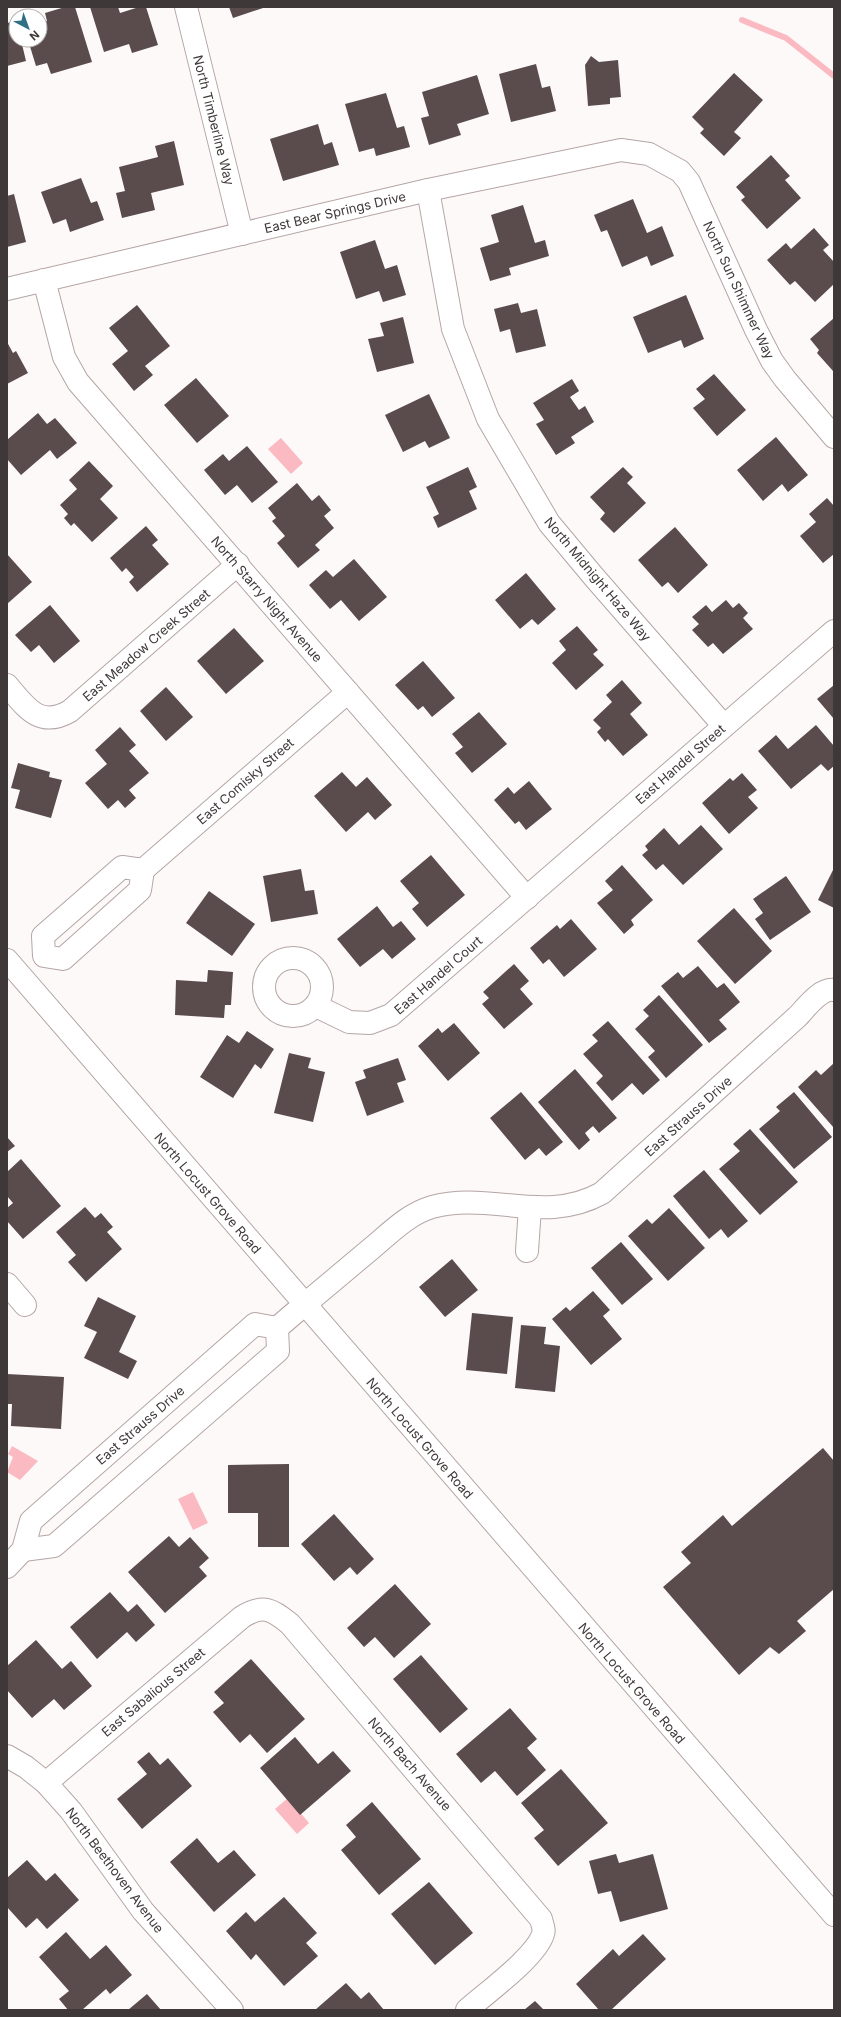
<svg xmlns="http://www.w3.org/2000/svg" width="841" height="2017" viewBox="0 0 841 2017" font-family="Inter,sans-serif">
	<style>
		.water { fill: #fbbac1 }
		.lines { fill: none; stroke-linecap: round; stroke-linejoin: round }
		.stream { stroke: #fbbac1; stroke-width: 6 }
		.building { fill: #5a4c4d }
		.street-casing { stroke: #b5a5a6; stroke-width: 24 }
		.secondary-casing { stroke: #b5a5a6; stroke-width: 24 }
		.street { stroke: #fff; stroke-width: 22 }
		.secondary { stroke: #fff; stroke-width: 22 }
		.labels { text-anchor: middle; stroke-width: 4; stroke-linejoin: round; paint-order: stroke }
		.street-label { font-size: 13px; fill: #3f3838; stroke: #fff }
	</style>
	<rect width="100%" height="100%" fill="#fdf9f9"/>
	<g class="water">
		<polygon points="281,438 303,463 291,474 268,449"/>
		<polygon points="12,1446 38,1461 20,1480 7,1472 13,1457 8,1454"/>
		<polygon points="193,1492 208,1523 193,1530 178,1499"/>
		<polygon points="288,1798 309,1823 297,1834 275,1809"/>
	</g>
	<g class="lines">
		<polyline class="stream" points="742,20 786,38 834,76"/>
	</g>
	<g class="building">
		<polygon points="65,7 75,7 92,62 51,74 47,63 36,66 28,40 40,40 40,23 47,21 45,13"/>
		<polygon points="90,7 118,7 120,13 139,7 146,7 158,45 132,53 129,44 104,52"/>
		<polygon points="229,7 266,7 233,18"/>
		<polygon points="16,21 16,40 21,40 26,61 7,66 7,23"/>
		<polygon points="591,56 599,62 618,60 621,97 610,98 610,104 588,106 585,65"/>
		<polygon points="536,64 542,88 550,86 556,111 511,122 499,74"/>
		<polygon points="734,73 763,100 734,132 741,138 724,156 700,133 704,129 692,117"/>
		<polygon points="477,75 489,114 457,124 461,135 429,145 421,118 429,116 422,92"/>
		<polygon points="386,93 397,128 404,126 410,147 376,156 374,148 359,152 345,104"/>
		<polygon points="318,124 324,145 332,142 339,165 283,181 270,139"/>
		<polygon points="174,141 184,185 151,193 155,210 122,218 116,193 125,191 119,167 158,157 155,146"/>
		<polygon points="771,155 790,176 785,180 801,198 767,229 741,200 745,197 736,187"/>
		<polygon points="81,178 91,203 97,201 104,220 70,232 66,219 53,224 41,192"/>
		<polygon points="14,194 26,242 7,247 7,196"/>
		<polygon points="633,199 647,233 662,226 674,256 651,266 647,256 622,267 607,230 601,232 594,215"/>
		<polygon points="523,205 535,243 545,240 549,256 509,268 511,275 490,281 480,248 499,242 491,215"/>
		<polygon points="814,228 829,245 823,250 834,262 834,284 815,302 795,281 790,285 767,260 786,243 791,249"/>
		<polygon points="375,240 385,269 397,265 406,295 383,302 379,291 356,299 340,252"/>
		<polygon points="686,295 704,339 684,348 681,340 648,353 633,317"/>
		<polygon points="518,303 521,313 537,309 546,346 516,353 510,329 500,332 494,309"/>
		<polygon points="137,305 170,346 145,366 153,375 134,391 112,364 128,351 109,328"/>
		<polygon points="403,317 414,363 377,372 368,339 384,336 380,323"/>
		<polygon points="834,318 834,370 833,371 817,353 819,350 810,339"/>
		<polygon points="7,342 13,353 16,351 28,373 7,384"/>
		<polygon points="714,374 746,410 717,436 693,408 705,399 696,389"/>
		<polygon points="196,378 229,416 197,443 164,405"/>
		<polygon points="572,379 579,391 570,397 579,410 585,406 594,422 571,437 575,443 556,455 536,424 544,420 533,403"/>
		<polygon points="429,394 450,438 429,448 425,441 403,452 385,415"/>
		<polygon points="38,413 47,424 55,418 77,443 57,459 50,450 21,475 7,459 7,440"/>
		<polygon points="776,437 808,475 788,492 782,484 763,501 737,470"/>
		<polygon points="247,446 278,482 252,503 237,485 225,495 204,470 223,454 229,461"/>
		<polygon points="89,461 113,486 100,499 118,518 92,542 74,523 71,526 64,518 68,514 60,505 77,489 69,480"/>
		<polygon points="468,467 477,487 469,491 477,509 438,528 433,517 439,514 426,487"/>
		<polygon points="623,467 633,477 627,483 646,503 614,533 600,519 605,513 590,497"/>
		<polygon points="297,483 312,501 319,495 331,510 324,516 334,528 315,545 320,550 298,568 277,543 285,536 272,521 276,518 268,508"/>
		<polygon points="827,498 834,506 834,554 823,563 800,536 816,522 809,514"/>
		<polygon points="146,526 158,540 152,545 169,564 137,592 129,582 134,577 126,568 122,572 110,558"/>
		<polygon points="675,527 708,565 678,593 668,582 662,587 638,560"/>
		<polygon points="7,554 32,582 7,604"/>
		<polygon points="354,559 387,597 359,621 341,600 330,609 309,585 326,570 333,577"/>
		<polygon points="526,573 556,609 538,625 532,619 520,629 495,600"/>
		<polygon points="726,600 733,608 739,603 748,613 743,618 753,629 723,654 713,643 708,647 692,630 699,624 692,617 706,605 712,612"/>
		<polygon points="50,605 80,641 54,663 39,645 31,652 15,635"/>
		<polygon points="577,626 598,650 593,654 604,665 576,690 552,663 566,650 559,641"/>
		<polygon points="234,628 264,661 226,694 197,661"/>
		<polygon points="423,661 455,698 432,717 423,706 418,710 395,685"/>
		<polygon points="622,680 642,703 630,714 648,735 623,756 608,739 605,742 597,732 601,728 593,720 612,702 606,695"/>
		<polygon points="834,685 834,719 817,699"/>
		<polygon points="166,687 193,717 166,741 140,711"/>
		<polygon points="479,712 507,744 472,773 455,753 463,747 452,734"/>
		<polygon points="816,725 834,746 834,766 828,771 821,764 791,789 758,751 776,735 788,749"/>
		<polygon points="120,727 136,745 129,751 149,773 129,790 136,798 125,808 118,800 108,809 85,783 107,764 95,750"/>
		<polygon points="18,763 50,772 49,777 62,780 51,818 15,808 20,790 11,788"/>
		<polygon points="342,772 356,787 367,777 392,805 375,820 368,812 346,832 314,796"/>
		<polygon points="742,773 757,790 748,797 758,808 729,834 702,803 730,778 733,781"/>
		<polygon points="529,781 552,809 526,830 519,821 515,824 494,800 508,787 514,794"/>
		<polygon points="701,825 723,849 683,885 663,864 656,870 642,855 648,850 645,846 664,828 679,845"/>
		<polygon points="431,855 465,895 427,927 412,909 419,903 400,881"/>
		<polygon points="622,865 653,900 631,920 634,925 624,934 597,903 613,890 605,881"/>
		<polygon points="834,868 834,908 818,900"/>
		<polygon points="301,869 305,891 314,890 318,914 271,922 263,876"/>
		<polygon points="786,876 811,912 770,940 755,919 763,913 753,899"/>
		<polygon points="209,891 255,924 232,956 186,923"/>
		<polygon points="377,906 393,927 401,921 416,939 392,959 383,949 360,967 337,939"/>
		<polygon points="734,908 772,951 735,984 697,941"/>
		<polygon points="571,919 597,949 564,977 549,959 543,964 530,948 557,925 560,929"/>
		<polygon points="514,964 529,981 520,989 533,1004 504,1029 482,1004 489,998 483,992"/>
		<polygon points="698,966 717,988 724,983 740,1002 719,1020 727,1029 709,1043 661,986 678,972 683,978"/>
		<polygon points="208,970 233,972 231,1005 225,1005 224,1018 175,1015 176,980 207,982"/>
		<polygon points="659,995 703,1045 666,1078 648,1057 655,1051 635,1029 649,1016 643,1010"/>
		<polygon points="608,1021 660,1080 643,1095 632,1083 612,1101 596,1083 603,1076 583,1054 598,1041 592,1035"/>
		<polygon points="454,1023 480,1053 448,1081 418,1046 438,1028 442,1033"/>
		<polygon points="247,1031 274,1049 261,1069 255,1064 233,1098 200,1077 227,1035 239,1043"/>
		<polygon points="289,1053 311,1058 308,1068 325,1072 313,1122 274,1113"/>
		<polygon points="398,1058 406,1080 397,1083 404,1102 367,1116 355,1082 366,1078 363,1070"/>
		<polygon points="834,1063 834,1128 798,1087 816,1070 821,1075"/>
		<polygon points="575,1069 617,1118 599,1133 593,1126 585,1133 590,1140 579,1150 538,1102"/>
		<polygon points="521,1092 563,1142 546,1156 539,1148 525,1160 490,1118"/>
		<polygon points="794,1092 832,1137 794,1169 759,1129 780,1111 776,1107"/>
		<polygon points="750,1129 798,1182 760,1215 719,1169 740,1151 733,1144"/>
		<polygon points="7,1137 15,1146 7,1152"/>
		<polygon points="21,1159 61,1206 23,1239 7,1221 7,1208 13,1203 7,1196 7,1172"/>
		<polygon points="704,1170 748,1221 728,1238 721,1229 709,1239 673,1196"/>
		<polygon points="85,1207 95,1218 101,1213 113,1227 107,1232 122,1249 86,1282 68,1262 76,1255 56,1232"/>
		<polygon points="669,1208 705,1248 668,1281 628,1236 647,1219 652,1224"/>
		<polygon points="621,1242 653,1279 622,1305 591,1268"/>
		<polygon points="452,1259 478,1290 445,1317 419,1287"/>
		<polygon points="593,1291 610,1310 603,1316 622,1339 591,1365 552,1319 566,1307 570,1311"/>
		<polygon points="98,1297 136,1316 119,1352 137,1361 128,1379 84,1358 97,1332 84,1326"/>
		<polygon points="472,1313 513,1317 507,1374 466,1370"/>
		<polygon points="521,1325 546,1327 544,1344 560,1346 555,1392 515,1388"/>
		<polygon points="7,1374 64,1377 61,1429 11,1426 12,1404 7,1404"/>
		<polygon points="823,1448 834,1461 834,1589 797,1621 806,1631 779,1654 770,1647 739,1675 663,1587 691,1563 681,1552 723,1515 732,1526"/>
		<polygon points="289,1464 289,1547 258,1547 258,1513 228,1513 228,1465"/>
		<polygon points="334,1514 374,1559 357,1575 350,1567 334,1581 301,1544"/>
		<polygon points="169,1536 179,1547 190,1537 209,1558 199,1567 207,1576 165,1613 128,1572"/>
		<polygon points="395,1584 431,1624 394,1658 375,1637 364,1647 347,1628"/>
		<polygon points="110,1592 128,1612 137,1604 155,1625 136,1642 127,1632 97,1659 70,1627"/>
		<polygon points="36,1640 62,1669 71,1661 92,1686 64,1710 54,1699 32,1718 7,1690 7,1666"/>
		<polygon points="421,1655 468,1709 440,1733 393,1679"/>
		<polygon points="251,1659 305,1719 267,1753 250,1734 240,1743 213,1712 224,1703 214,1692"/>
		<polygon points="510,1708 537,1739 527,1748 546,1770 517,1796 495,1771 481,1783 456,1754"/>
		<polygon points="295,1737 318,1764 333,1751 351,1771 300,1815 260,1768"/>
		<polygon points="149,1752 160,1765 168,1758 192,1786 142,1829 117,1799 147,1774 137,1762"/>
		<polygon points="561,1769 608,1823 558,1866 534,1838 544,1830 521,1803"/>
		<polygon points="372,1802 421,1859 379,1895 341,1850 356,1837 346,1825"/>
		<polygon points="197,1838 218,1863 234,1850 256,1875 214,1912 170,1862"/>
		<polygon points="616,1854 619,1863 653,1854 668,1909 620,1922 611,1891 598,1894 589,1861"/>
		<polygon points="27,1860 46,1881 55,1873 79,1900 47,1929 37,1918 26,1928 7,1907 7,1878"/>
		<polygon points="429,1882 473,1933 435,1965 391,1914"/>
		<polygon points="284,1897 317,1933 306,1943 318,1956 284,1986 256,1954 251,1960 226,1931 246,1912 255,1922"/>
		<polygon points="66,1932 90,1959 106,1945 132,1975 110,1994 106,1989 82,2010 68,2010 59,1999 69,1991 39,1957"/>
		<polygon points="643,1934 666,1959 611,2010 599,2010 576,1984 613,1949 619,1956"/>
		<polygon points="346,1983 361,1999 369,1992 384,2010 315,2010"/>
		<polygon points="147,1994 161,2010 128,2010"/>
		<polygon points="535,2001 544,2010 524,2010"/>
	</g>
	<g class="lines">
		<defs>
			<g id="street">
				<polyline points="186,7 242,234"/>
				<polyline points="428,190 453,329 488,419 549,523 594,577 724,726"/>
				<polyline points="44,280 64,357 78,382 527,898"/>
				<polyline points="7,289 428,190 621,150 649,154 680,171 689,182 756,330 772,361 785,379 834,437"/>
				<path d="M7,685c19,22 32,44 63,26l168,-147"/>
				<polygon points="122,867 143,870 140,890 63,959 44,956 43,936"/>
				<polyline points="143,870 348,692"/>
				<circle cx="293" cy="987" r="29"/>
				<polyline points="316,1006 349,1022 370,1023 391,1015 834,631"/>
				<polyline points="527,1251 530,1207"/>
				<polyline points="7,1284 25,1305"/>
				<path d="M304,1305c23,-19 45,-38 68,-57 18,-15 36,-34 60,-41 58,-16 113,18 170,-14l195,-176c9,-9 23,-29 37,-27"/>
				<polyline points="7,1756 26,1767 46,1783 71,1811 143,1911 232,2010"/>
				<path d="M46,1783l196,-166c21,-13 30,-8 48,7l251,295c1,5 4,11 2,15 -7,23 -57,59 -76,76"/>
			</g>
			<g id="secondary">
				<polyline points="7,960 834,1915"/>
				<polygon points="255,1324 277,1328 278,1351 54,1546 23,1550 31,1521"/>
				<polyline points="277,1328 304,1305"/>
				<polyline points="7,1567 23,1550"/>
			</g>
		</defs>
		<use href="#street" class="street-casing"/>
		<use href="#secondary" class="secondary-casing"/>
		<use href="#street" class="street"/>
		<use href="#secondary" class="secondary"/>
	</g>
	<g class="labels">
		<g class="street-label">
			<text transform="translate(214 120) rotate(76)" y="5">North Timberline Way</text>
			<text transform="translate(335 212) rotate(-13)" y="5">East Bear Springs Drive</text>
			<text transform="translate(739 290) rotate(65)" y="5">North Sun Shimmer Way</text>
			<text transform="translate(598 579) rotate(50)" y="5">North Midnight Haze Way</text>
			<text transform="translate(267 599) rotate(49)" y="5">North Starry Night Avenue</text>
			<text transform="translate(146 645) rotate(-41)" y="5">East Meadow Creek Street</text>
			<text transform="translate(680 764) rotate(-41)" y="5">East Handel Street</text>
			<text transform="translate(245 781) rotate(-41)" y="5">East Comisky Street</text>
			<text transform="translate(438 975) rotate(-41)" y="5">East Handel Court</text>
			<text transform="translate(688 1116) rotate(-42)" y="5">East Strauss Drive</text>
			<text transform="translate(208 1193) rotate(49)" y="5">North Locust Grove Road</text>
			<text transform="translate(140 1425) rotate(-41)" y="5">East Strauss Drive</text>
			<text transform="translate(420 1438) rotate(49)" y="5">North Locust Grove Road</text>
			<text transform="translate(632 1683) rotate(49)" y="5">North Locust Grove Road</text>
			<text transform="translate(153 1692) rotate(-40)" y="5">East Sabalious Street</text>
			<text transform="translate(410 1764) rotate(49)" y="5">North Bach Avenue</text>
			<text transform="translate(115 1870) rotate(53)" y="5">North Beethoven Avenue</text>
		</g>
	</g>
	<rect width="841" height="2017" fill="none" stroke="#3f3838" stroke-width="16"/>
	<g transform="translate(28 28) rotate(139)"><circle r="19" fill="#ffffff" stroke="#b2afaf"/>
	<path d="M0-3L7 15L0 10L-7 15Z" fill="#307084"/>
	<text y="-6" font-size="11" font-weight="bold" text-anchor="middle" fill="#3f3838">N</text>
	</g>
</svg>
